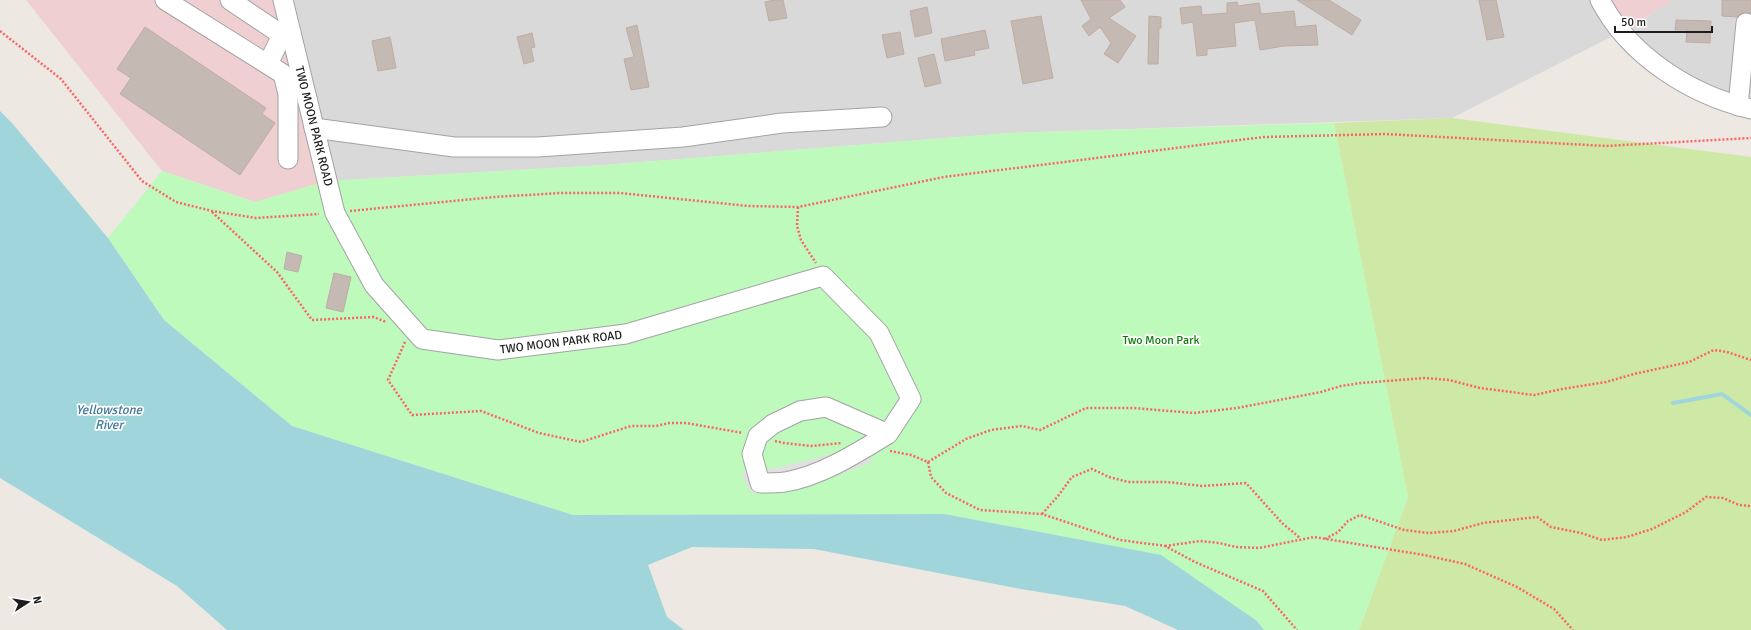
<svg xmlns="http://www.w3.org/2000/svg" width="1751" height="630" viewBox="0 0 1751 630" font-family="Signika,sans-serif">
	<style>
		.residential { fill: #dad9d9 }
		.commercial { fill: #efcfd1 }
		.grass { fill: #cee9a5 }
		.park { fill: #bdfabb }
		.parking { fill: #e0e0e0 }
		.water { fill: #a0d5dc }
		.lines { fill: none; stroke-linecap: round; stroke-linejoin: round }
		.stream { stroke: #a0d5dc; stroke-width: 4 }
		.building { fill: #c5b9b4; stroke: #bfaca3 }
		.minor-casing { stroke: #a3a3a3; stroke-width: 21 }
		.path { stroke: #fc6465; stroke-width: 2.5; stroke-dasharray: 2 2; stroke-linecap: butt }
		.minor { stroke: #fff; stroke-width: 19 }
		.labels { text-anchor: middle; stroke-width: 3.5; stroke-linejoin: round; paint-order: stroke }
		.street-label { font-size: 12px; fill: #1c1c1c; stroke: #fff }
		.park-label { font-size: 12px; fill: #0c7a09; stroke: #fff }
		.water-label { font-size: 13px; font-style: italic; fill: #42799c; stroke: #fff }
	</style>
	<rect width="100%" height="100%" fill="#ede8e1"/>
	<polygon class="residential" points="283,0 1604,0 1622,32 1673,0 1751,0 1751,108 1712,96 1621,32 1452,118 1010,133 604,165 327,181"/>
	<g class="commercial">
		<polygon points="26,0 283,0 327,181 255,202 162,171"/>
		<polygon points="1600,0 1673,0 1621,32"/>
	</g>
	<polygon class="grass" points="1452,118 1751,157 1751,630 1359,630 1408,497 1334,123"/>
	<polygon class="park" points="1334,123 1408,497 1359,630 1264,630 1257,621 944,514 573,515 292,426 164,320 108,238 162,171 255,202 327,181 604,165 1010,133"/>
	<polygon class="parking" points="861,438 872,462 815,484 777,493 751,493 741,473 781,467 840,452"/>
	<polygon class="water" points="0,111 12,123 108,238 164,320 292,426 573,515 944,514 1161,555 1257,621 1264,630 1178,630 1125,606 1021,589 814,549 692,547 648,565 667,617 684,630 227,630 177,586 0,478"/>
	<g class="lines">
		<polyline class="stream" points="1673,403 1722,394 1751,415"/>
	</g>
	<g class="building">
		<polygon points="774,0 783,0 787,18 769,21 765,2"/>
		<polygon points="1081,0 1120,0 1125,7 1109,18 1136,36 1118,63 1104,54 1111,43 1100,27 1089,36 1082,26 1091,19"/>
		<polygon points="1297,0 1329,0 1361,20 1352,35"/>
		<polygon points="1479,0 1496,0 1504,37 1487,40"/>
		<polygon points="1722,0 1751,0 1751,13 1742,13 1737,17 1722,16"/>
		<polygon points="1237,2 1238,6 1259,3 1261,14 1294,11 1296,27 1316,25 1318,45 1284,46 1260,50 1255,20 1234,23 1236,46 1207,49 1207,55 1197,56 1193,22 1182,24 1180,8 1201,6 1202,15 1227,13 1227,3"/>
		<polygon points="927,7 932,33 915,37 910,11"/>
		<polygon points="1041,16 1053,78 1023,84 1011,21"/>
		<polygon points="1149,16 1161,17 1161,28 1159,28 1158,64 1148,64"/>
		<polygon points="1676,20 1711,21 1710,43 1686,42 1687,30 1675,30"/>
		<polygon points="637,25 649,87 631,90 624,59 634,57 626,28"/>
		<polygon points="145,27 266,108 262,114 275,123 240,175 120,94 131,78 117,69"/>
		<polygon points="985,30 989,48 974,51 975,55 945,61 941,39"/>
		<polygon points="900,32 904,54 887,58 882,35"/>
		<polygon points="532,33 535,47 531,48 534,61 524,64 517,37"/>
		<polygon points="390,37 396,68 378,71 372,41"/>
		<polygon points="934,54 941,83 925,87 918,58"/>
		<polygon points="287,252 302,256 298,272 284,269"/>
		<polygon points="334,273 351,277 343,312 326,308"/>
	</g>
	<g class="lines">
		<defs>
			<g id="minor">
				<polyline points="165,0 283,74 288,94 288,159"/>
				<polyline points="230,0 282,35 291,33"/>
				<path d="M283,0l52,213 39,72 48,54 76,11 128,-16 197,-58 56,57 32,66 -23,35 -62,-27 -26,4 -27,13 -15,12 -6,18 8,29c8,0 17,0 25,-1 36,-6 72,-29 103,-48"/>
				<path d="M1600,0c29,56 91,95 151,109"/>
				<polyline points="268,64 282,35"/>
				<polyline points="1738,106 1746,23"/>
				<polyline points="314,128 454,147 538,147 683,137 782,123 882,117"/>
			</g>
		</defs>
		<use href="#minor" class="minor-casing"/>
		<g class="path">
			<polyline points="0,31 61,79 142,181 176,202 212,211 256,218 319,214"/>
			<polyline points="798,207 797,226 801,240 816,263"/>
			<polyline points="350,211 494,197 561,193 620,193 748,206 798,207 944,177 1264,137 1386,134 1606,146 1751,138"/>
			<polyline points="212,212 277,272 312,320 374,317 386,322"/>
			<polyline points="405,342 388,380 412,415 481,411 539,433 581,442 631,426 656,426 669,423 686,423 743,433"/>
			<polyline points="775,441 784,443 811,446 842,443"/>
			<polyline points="890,451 911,455 928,462"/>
			<polyline points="928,462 966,439 991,430 1022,426 1040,430 1086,408 1133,408 1194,413 1237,408 1321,392 1341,386 1361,383 1425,378 1449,380 1480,388 1534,395 1562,389 1606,382 1634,374 1689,362 1714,350 1727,352 1751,360"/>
			<polyline points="928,462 931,477 946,493 980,510 1042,514 1120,540 1165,546 1195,562 1263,591 1297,630"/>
			<polyline points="1042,514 1058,496 1072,477 1092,469 1109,477 1128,482 1167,482 1202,486 1246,483 1282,523 1300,538"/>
			<polyline points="1325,539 1338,532 1348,521 1360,515 1404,530 1429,533 1454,531 1483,523 1537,517 1551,527 1581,533 1602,540 1627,537 1652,529 1686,512 1706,497 1723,498 1739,505 1751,506"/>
			<polyline points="1165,546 1200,541 1219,543 1236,547 1259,548 1314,537 1424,555 1465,564 1517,587 1554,609 1573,630"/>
		</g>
		<use href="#minor" class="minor"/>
	</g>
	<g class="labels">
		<g class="street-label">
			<text transform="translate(314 126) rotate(76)" y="4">TWO MOON PARK ROAD</text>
			<text transform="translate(561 342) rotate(-7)" y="4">TWO MOON PARK ROAD</text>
		</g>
		<g class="park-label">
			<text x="1161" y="344">Two Moon Park</text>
		</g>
		<g class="water-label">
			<text x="109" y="414">Yellowstone<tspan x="109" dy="15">River</tspan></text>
		</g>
	</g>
	<g transform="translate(28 602) rotate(78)" stroke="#ffffff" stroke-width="3" paint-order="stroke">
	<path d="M0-3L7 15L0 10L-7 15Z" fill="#1c1c1c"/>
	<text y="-6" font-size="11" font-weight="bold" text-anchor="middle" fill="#1c1c1c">N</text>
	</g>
	<path d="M1615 26v6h97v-6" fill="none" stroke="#1c1c1c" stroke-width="2"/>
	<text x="1621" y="26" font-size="12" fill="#1c1c1c" stroke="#ffffff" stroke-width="3" paint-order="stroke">50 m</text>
</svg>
